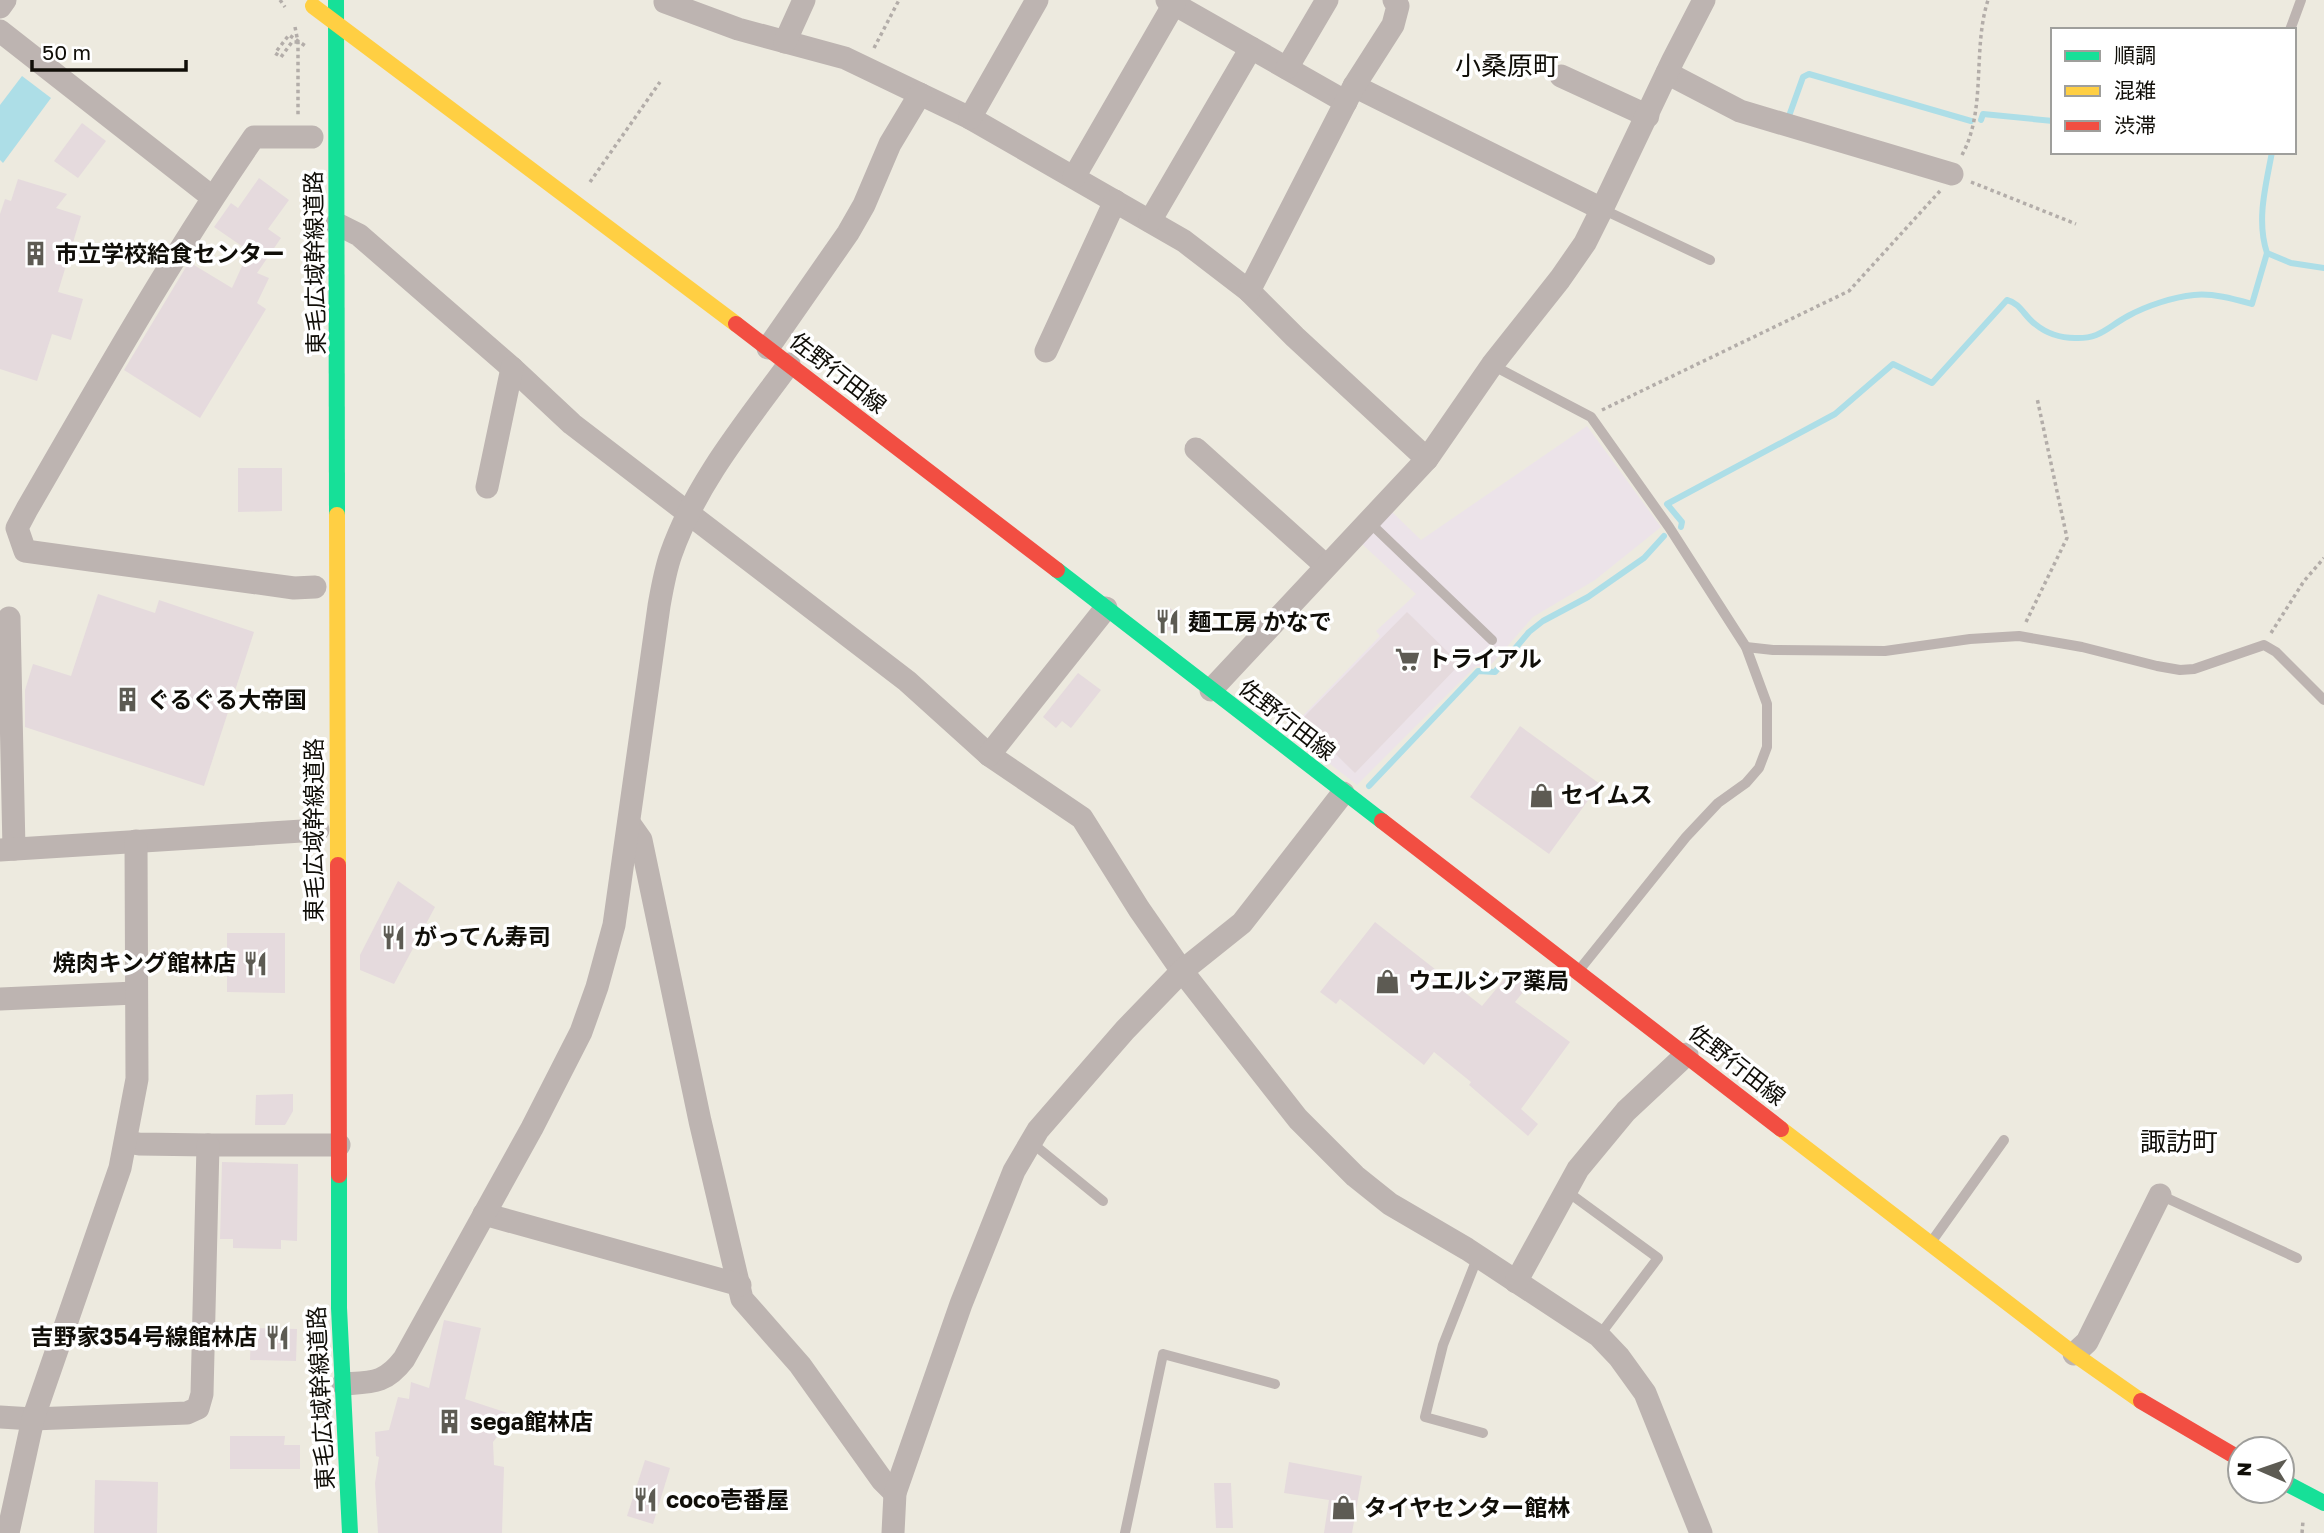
<svg xmlns="http://www.w3.org/2000/svg" width="2324" height="1533" viewBox="0 0 2324 1533" font-family="'Golos Text','Noto Sans JP',sans-serif">
	<style>
		.commercial { fill: #ece3e9 }
		.water { fill: #addee7 }
		.lines { fill: none; stroke-linecap: round; stroke-linejoin: round }
		.stream { stroke: #addee7; stroke-width: 6 }
		.building { fill: #e5dadd }
		.path { stroke: #b3ada9; stroke-width: 3.5; stroke-dasharray: 3.5 3.5; stroke-linecap: butt }
		.lane { stroke: #bdb4b1; stroke-width: 10 }
		.street { stroke: #bdb4b1; stroke-width: 23 }
		.fast { stroke: #16e098; stroke-width: 16 }
		.slow { stroke: #ffcf43; stroke-width: 16 }
		.jam { stroke: #f24e42; stroke-width: 16 }
		.labels { text-anchor: middle; stroke-width: 7; stroke-linejoin: round; paint-order: stroke }
		.poi-label { font-size: 23px; font-weight: bold; fill: #100e08; stroke: #fff; text-anchor: start }
		.street-label { font-size: 23px; fill: #100e08; stroke: #fff }
		.quarter-label { font-size: 26px; fill: #100e08; stroke: #fff }
	</style>
	<rect width="100%" height="100%" fill="#edeadf"/>
	<polygon class="commercial" points="1587,426 1661,527 1595,580 1533,617 1489,667 1476,666 1357,785 1288,731 1380,636 1376,631 1416,594 1362,544 1388,508 1421,540"/>
	<polygon class="water" points="22,76 51,98 3,163 0,160 0,105"/>
	<g class="lines">
		<g class="stream">
			<polyline points="1789,116 1803,77 1809,74 1971,121"/>
			<polyline points="1981,120 1983,114 2053,121"/>
			<path d="M2272,152c-6,33 -16,68 -5,101l24,10 33,5"/>
			<path d="M1681,527l1,-5 -15,-18 168,-90 58,-50 39,19 75,-83c13,3 18,17 28,24 11,9 26,14 40,14 25,1 31,-10 53,-22 18,-10 45,-19 66,-21 19,-2 40,4 58,9l15,-51"/>
			<polyline points="1369,786 1478,671 1495,672 1529,632 1543,621 1588,597 1644,558 1664,536"/>
		</g>
	</g>
	<g class="building">
		<polygon points="82,123 106,141 78,178 54,161"/>
		<polygon points="259,178 289,200 268,229 281,238 257,273 269,278 257,303 266,309 200,418 124,370 189,262 232,288 249,251 214,227 231,203 238,208"/>
		<polygon points="18,179 67,194 56,208 81,216 58,292 83,299 71,340 52,334 37,381 0,369 0,214 5,199 11,201"/>
		<polygon points="238,468 282,468 282,511 238,512"/>
		<polygon points="98,594 155,613 159,600 254,632 204,786 25,727 25,690 33,664 71,676"/>
		<polygon points="1169,607 1181,617 1169,631 1156,621"/>
		<polygon points="1407,612 1460,664 1355,773 1301,720"/>
		<polygon points="1078,673 1101,690 1071,728 1062,721 1056,728 1043,717"/>
		<polygon points="1520,726 1600,784 1549,854 1470,797"/>
		<polygon points="398,881 435,907 394,984 360,970 360,955"/>
		<polygon points="1375,922 1482,1006 1507,976 1509,978 1513,973 1528,986 1515,1002 1570,1042 1521,1109 1538,1124 1528,1136 1469,1085 1471,1082 1434,1052 1424,1065 1340,999 1336,1004 1320,992"/>
		<polygon points="227,933 285,933 285,993 227,992"/>
		<polygon points="293,1094 293,1111 285,1125 255,1125 256,1095"/>
		<polygon points="222,1162 298,1164 297,1241 281,1240 281,1249 233,1248 233,1239 220,1239"/>
		<polygon points="444,1320 481,1328 465,1399 514,1415 493,1442 494,1465 504,1467 502,1533 378,1533 375,1483 379,1457 376,1456 375,1432 389,1430 398,1397 409,1399 411,1382 429,1388"/>
		<polygon points="251,1328 297,1329 296,1361 250,1360"/>
		<polygon points="230,1436 285,1436 284,1445 300,1445 300,1469 230,1469"/>
		<polygon points="645,1460 670,1468 653,1524 627,1516"/>
		<polygon points="1289,1462 1362,1476 1352,1533 1324,1533 1329,1500 1284,1493"/>
		<polygon points="95,1480 158,1482 157,1533 94,1533"/>
		<polygon points="1214,1483 1231,1483 1233,1528 1216,1528"/>
	</g>
	<g class="lines">
		<g class="path">
			<polyline points="280,0 285,7"/>
			<polyline points="295,27 298,42 298,117"/>
			<polyline points="298,42 292,42 281,57 275,53 289,35 307,47"/>
			<polyline points="874,48 899,0"/>
			<path d="M1962,155c25,-46 10,-105 26,-155"/>
			<polyline points="590,182 660,82"/>
			<polyline points="1971,182 2076,224"/>
			<polyline points="1602,410 1849,291 1940,191"/>
			<polyline points="2026,622 2067,538 2037,398"/>
			<polyline points="2271,633 2304,581 2324,558"/>
			<polyline points="2302,1533 2303,1521"/>
		</g>
		<g class="lane">
			<polyline points="2290,30 2301,0"/>
			<polyline points="1602,209 1710,260"/>
			<polyline points="1492,365 1591,417 1669,527 1746,647 1767,704 1767,747 1759,768 1746,783 1718,803 1686,837 1580,969"/>
			<polyline points="1368,521 1492,640"/>
			<polyline points="1746,647 1773,650 1885,651 1970,639 2019,636 2082,647 2157,666 2180,670 2194,669 2264,645 2276,652 2324,700"/>
			<polyline points="1032,1143 1103,1201"/>
			<polyline points="1565,1190 1658,1258 1599,1336"/>
			<polyline points="2160,1195 2297,1258"/>
			<polyline points="1932,1241 2004,1140"/>
			<polyline points="1478,1256 1443,1345 1425,1417 1483,1433"/>
			<polyline points="1125,1533 1163,1354 1275,1384"/>
		</g>
		<g class="street">
			<polyline points="666,0 665,2 738,29 845,58 970,118 1184,241 1249,291 1295,337 1427,459"/>
			<polyline points="1167,0 1346,102"/>
			<polyline points="0,7 5,0"/>
			<polyline points="0,31 212,197"/>
			<polyline points="785,42 804,0"/>
			<polyline points="1287,68 1327,0"/>
			<polyline points="1667,73 1740,111 1952,174"/>
			<polyline points="1561,76 1648,116"/>
			<polyline points="1354,86 1602,209"/>
			<polyline points="970,118 1037,0"/>
			<path d="M312,137h-58c-83,120 -154,246 -227,372l-10,19 8,23 269,37 21,-1"/>
			<polyline points="1074,177 1174,4"/>
			<polyline points="1150,221 1251,48"/>
			<polyline points="337,224 359,235 512,368 572,424 907,681 989,755 1082,818 1139,909 1182,971 1298,1119 1355,1176 1390,1204 1467,1249 1599,1336 1619,1357 1645,1393 1701,1533"/>
			<polyline points="1249,291 1354,86 1393,25 1398,6 1394,0"/>
			<polyline points="768,348 848,233 864,205 890,144 920,94"/>
			<polyline points="1046,351 1115,201"/>
			<polyline points="1196,449 1326,566"/>
			<polyline points="487,487 512,368"/>
			<polyline points="9,618 14,849"/>
			<polyline points="1211,690 1427,459 1492,365 1560,279 1585,243 1602,209 1673,60 1704,0"/>
			<polyline points="989,755 1106,608"/>
			<polyline points="629,823 641,840 700,1121 742,1299 800,1365 882,1480 895,1493"/>
			<polyline points="0,850 318,830"/>
			<polyline points="0,999 135,993"/>
			<polyline points="127,1142 139,1144 208,1145 339,1145"/>
			<polyline points="484,1214 740,1285"/>
			<polyline points="1516,1282 1578,1169 1626,1111 1687,1054"/>
			<polyline points="2074,1354 2087,1342 2160,1195"/>
			<path d="M343,1384c29,-2 42,0 61,-25l128,-231 49,-96 16,-45 17,-62 45,-319c3,-17 6,-35 12,-52 25,-71 74,-130 118,-190"/>
			<polyline points="0,1417 33,1419 187,1413 198,1408 202,1394 208,1145"/>
			<polyline points="8,1533 33,1419 120,1168 137,1079 136,841"/>
			<polyline points="893,1533 895,1493 961,1304 1014,1171 1038,1130 1125,1030 1182,971 1242,923 1343,793"/>
		</g>
		<g class="fast">
			<polyline points="336,0 337,515"/>
			<polyline points="1057,570 1382,821"/>
			<polyline points="339,1175 339,1308 350,1533"/>
			<polyline points="2282,1481 2324,1503"/>
		</g>
		<g class="slow">
			<polyline points="313,6 736,324"/>
			<polyline points="337,515 338,865"/>
			<polyline points="1781,1129 2074,1354 2141,1401"/>
		</g>
		<g class="jam">
			<polyline points="736,324 1057,570"/>
			<polyline points="1382,821 1781,1129"/>
			<polyline points="338,865 339,1175"/>
			<polyline points="2141,1401 2240,1459"/>
		</g>
	</g>
	<defs>
		<symbol id="building-bare" viewBox="-9 -9 18 18"><path d="M-4-6H4V6H1V3H-1V6H-4ZM-2.5-4.3h1.7v1.8h-1.7ZM.8-4.3h1.7v1.8H.8ZM-2.5-1h1.7V.8h-1.7ZM.8-1h1.7V.8H.8Z" fill="#5d5b53" stroke="#fff" stroke-width="2.5" paint-order="stroke"/></symbol>
		<symbol id="restaurant-bare" viewBox="-9 -9 18 18"><path d="M-5-6h1v4h1v-4h1v4h1v-4h1v5L-1.5 .5V6h-2V.5L-5-1ZM5-6V6H3V1.5H1.5Q1.5-4 5-6Z" fill="#5d5b53" stroke="#fff" stroke-width="2.5" paint-order="stroke"/></symbol>
		<symbol id="supermarket-bare" viewBox="-9 -9 18 18"><path d="M-6-5.5h2.5l.6 2H6L4.5 2H-2.5L-4.4-4H-6ZM-1.5 3.2a1.3 1.3 0 1 0 .1 0ZM3 3.2a1.3 1.3 0 1 0 .1 0Z" fill="#5d5b53" stroke="#fff" stroke-width="2.5" paint-order="stroke"/></symbol>
		<symbol id="shop-bare" viewBox="-9 -9 18 18"><path d="M-5-2.5h2.3a2.7 3.5 0 0 1 5.4 0H5L5.5 6h-11ZM-1.5-2.5h3a1.5 2.3 0 0 0-3 0Z" fill="#5d5b53" stroke="#fff" stroke-width="2.5" paint-order="stroke"/></symbol>
	</defs>
	<g fill-rule="evenodd">
		<use href="#building-bare" x="18" y="236" width="35" height="35"/>
		<use href="#restaurant-bare" x="1150" y="604" width="35" height="35"/>
		<use href="#supermarket-bare" x="1390" y="642" width="35" height="35"/>
		<use href="#building-bare" x="110" y="682" width="35" height="35"/>
		<use href="#shop-bare" x="1524" y="778" width="35" height="35"/>
		<use href="#restaurant-bare" x="376" y="920" width="35" height="35"/>
		<use href="#restaurant-bare" x="238" y="946" width="35" height="35"/>
		<use href="#shop-bare" x="1370" y="964" width="35" height="35"/>
		<use href="#restaurant-bare" x="260" y="1320" width="35" height="35"/>
		<use href="#building-bare" x="432" y="1404" width="35" height="35"/>
		<use href="#restaurant-bare" x="628" y="1482" width="35" height="35"/>
		<use href="#shop-bare" x="1326" y="1490" width="35" height="35"/>
	</g>
	<g class="labels">
		<g class="poi-label">
			<text x="55" y="262">市立学校給食センター</text>
			<text x="1188" y="630">麺工房 かなで</text>
			<text x="1427" y="667">トライアル</text>
			<text x="147" y="708">ぐるぐる大帝国</text>
			<text x="1561" y="803">セイムス</text>
			<text x="414" y="945">がってん寿司</text>
			<text x="236" y="971" text-anchor="end">焼肉キング館林店</text>
			<text x="1408" y="989">ウエルシア薬局</text>
			<text x="257" y="1345" text-anchor="end">吉野家354号線館林店</text>
			<text x="470" y="1430">sega館林店</text>
			<text x="666" y="1508">coco壱番屋</text>
			<text x="1364" y="1516">タイヤセンター館林</text>
		</g>
		<g class="street-label">
			<text transform="translate(315 263) rotate(-91)" y="8">東毛広域幹線道路</text>
			<text transform="translate(838 373) rotate(38)" y="8">佐野行田線</text>
			<text transform="translate(1287 720) rotate(38)" y="8">佐野行田線</text>
			<text transform="translate(314 830) rotate(-90)" y="8">東毛広域幹線道路</text>
			<text transform="translate(1737 1065) rotate(38)" y="8">佐野行田線</text>
			<text transform="translate(321 1398) rotate(-93)" y="8">東毛広域幹線道路</text>
		</g>
		<g class="quarter-label">
			<text x="1507" y="75">小桑原町</text>
			<text x="2179" y="1151">諏訪町</text>
		</g>
	</g>
	<rect x="2051" y="28" width="245" height="126" fill="#ffffff" stroke="#9f9f9c" stroke-width="2"/>
	<rect x="2065" y="51" width="35" height="10" fill="#16e098" stroke="#9f9f9c" stroke-width="2"/>
	<text x="2114" y="63" font-size="21" fill="#100e08">順調</text>
	<rect x="2065" y="86" width="35" height="10" fill="#ffcf43" stroke="#9f9f9c" stroke-width="2"/>
	<text x="2114" y="98" font-size="21" fill="#100e08">混雑</text>
	<rect x="2065" y="121" width="35" height="10" fill="#f24e42" stroke="#9f9f9c" stroke-width="2"/>
	<text x="2114" y="133" font-size="21" fill="#100e08">渋滞</text>
	<g transform="translate(2261 1470) rotate(272)"><circle r="33" fill="#ffffff" stroke="#9f9f9c" stroke-width="2"/>
	<path d="M0-5L12 26L0 18L-12 26Z" fill="#5d5b53"/>
	<text y="-10" font-size="19" font-weight="bold" text-anchor="middle" fill="#100e08">N</text>
	</g>
	<path d="M32 60v10h154v-10" fill="none" stroke="#100e08" stroke-width="3.5"/>
	<text x="42" y="60" font-size="21" fill="#100e08" stroke="#ffffff" stroke-width="5" paint-order="stroke">50 m</text>
</svg>
